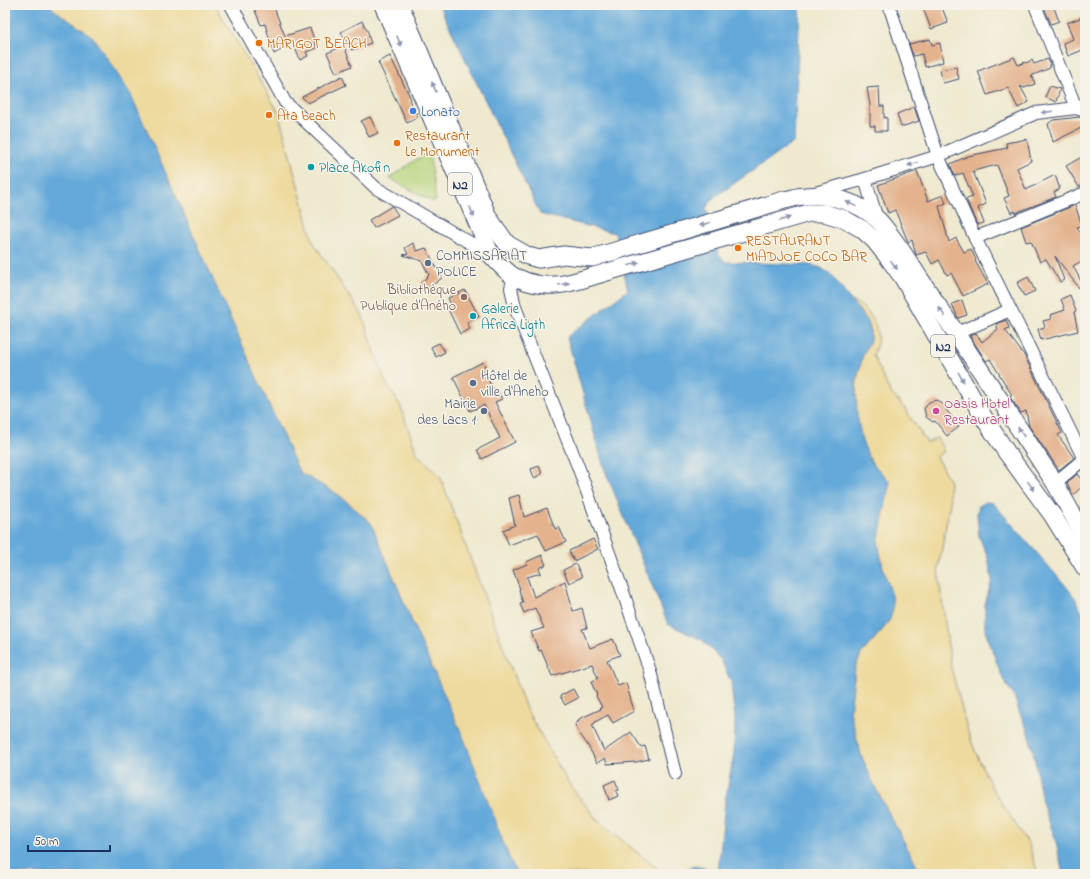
<svg xmlns="http://www.w3.org/2000/svg" width="1090" height="879" viewBox="0 0 1090 879" font-family="'Indie Flower',sans-serif">
	<style>
		.green { fill: #b6d379; stroke: #68816c }
		.sand { fill: #eeda9e; stroke: #84847e }
		.water { fill: #64a9da; stroke: #406c9c }
		.building { fill: #e4b28d }
		.lines { fill: none; stroke-linecap: round; stroke-linejoin: round }
		.minor-casing { stroke: #3b4b6f; stroke-width: 14 }
		.highway-casing { stroke: #3b4b6f; stroke-width: 19 }
		.minor { stroke: #fff; stroke-width: 12 }
		.highway { stroke: #fff; stroke-width: 17 }
		.oneway { fill: #8d97ae }
		.food-dot { fill: #e8710a; stroke: #f7f3e8; stroke-width: 1.5 }
		.shop-dot { fill: #3f7fe0; stroke: #f7f3e8; stroke-width: 1.5 }
		.culture-dot { fill: #0f9aa8; stroke: #f7f3e8; stroke-width: 1.5 }
		.service-dot { fill: #5c6f8a; stroke: #f7f3e8; stroke-width: 1.5 }
		.education-dot { fill: #8d6e63; stroke: #f7f3e8; stroke-width: 1.5 }
		.hotel-dot { fill: #d1479c; stroke: #f7f3e8; stroke-width: 1.5 }
		.labels { text-anchor: middle; stroke-width: 3; stroke-linejoin: round; paint-order: stroke }
		.shield { fill: #f7f3e8; stroke: #5d6a87; stroke-width: 1 }
		.shield-label { font-size: 13px; font-weight: bold; fill: #1b2f5e }
		.food-label { font-size: 14px; fill: #c56008; stroke: #f7f3e8; text-anchor: start }
		.shop-label { font-size: 14px; fill: #366cbe; stroke: #f7f3e8; text-anchor: start }
		.culture-label { font-size: 14px; fill: #0d838f; stroke: #f7f3e8; text-anchor: start }
		.service-label { font-size: 14px; fill: #4e5e75; stroke: #f7f3e8; text-anchor: start }
		.education-label { font-size: 14px; fill: #785e54; stroke: #f7f3e8; text-anchor: end }
		.hotel-label { font-size: 14px; fill: #b23c85; stroke: #f7f3e8; text-anchor: start }
	</style>
	<rect width="100%" height="100%" fill="#f7f3e8"/>
	<filter id="ink" filterUnits="userSpaceOnUse"><feTurbulence type="fractalNoise" baseFrequency=".025" numOctaves="2"/><feDisplacementMap in="SourceGraphic" scale="8" xChannelSelector="R" yChannelSelector="G"/><feConvolveMatrix kernelMatrix="1 2 1 2 8 2 1 2 1" color-interpolation-filters="sRGB"/></filter>
	<filter id="wash" filterUnits="userSpaceOnUse"><feTurbulence type="fractalNoise" baseFrequency=".012" numOctaves="4" result="noise"/><feDisplacementMap in="SourceGraphic" scale="16" xChannelSelector="R" yChannelSelector="G"/><feGaussianBlur stdDeviation="0.9" result="paint"/><feColorMatrix in="noise" values="0 0 0 0 0 0 0 0 0 0 0 0 0 0 0 0 0 1.4 0 .05"/><feComposite in="paint" operator="in"/></filter>
	<g filter="url(#wash)">
		<rect width="100%" height="100%" fill="#efe9cf"/>
		<polygon class="green" points="429,151 436,200 433,202 389,178"/>
		<g class="sand">
			<polygon points="50,5 215,5 278,111 313,242 362,315 385,381 400,405 417,454 440,476 526,709 569,784 597,820 664,874 517,874 510,860 371,523 339,495 299,472 271,411"/>
			<path d="M851,301c4,1 8,3 11,6 10,7 18,24 15,36 -1,4 -3,9 -4,12l17,37 15,17 22,34 10,-5 7,13 -8,6 14,25 -1,10 1,11 -12,67 13,97 17,65 7,19 17,37 37,57 9,29h-117l-46,-87 -14,-32 -11,-43 5,-44 6,-14 23,-26 8,-32 -9,-28 -5,-25 8,-66c-5,-5 -12,-10 -15,-16 -19,-30 -18,-71 -9,-104 4,-13 12,-16 7,-32 -1,-7 -14,-19 -18,-24z"/>
		</g>
		<g class="water">
			<polygon points="5,5 50,5 53,9 93,37 131,95 299,472 339,495 371,523 415,629 464,739 510,860 517,874 5,874"/>
			<polygon points="439,5 800,5 794,142 713,198 706,208 718,253 725,262 810,265 821,268 831,275 869,324 870,340 863,355 856,383 857,415 862,441 871,462 890,482 878,543 883,568 892,596 893,608 890,619 884,628 861,654 855,668 850,712 861,755 875,787 921,874 718,874 725,802 734,753 735,719 731,682 721,660 702,640 668,624 604,468 567,337 628,290 615,233 540,214"/>
			<polygon points="985,502 993,503 1065,585 1075,598 1085,619 1085,874 1063,874 1055,838 1042,802 1033,750 1027,729 1019,711 1014,696 1003,679 988,639 985,628 985,604 992,580 988,558 979,536 977,514 979,506"/>
			<polygon points="694,866 704,868 713,874 673,874"/>
		</g>
		<g id="blocks">
			<g class="building">
				<polygon points="261,5 273,5 285,36 310,28 317,48 306,52 308,56 300,60 293,43 274,54 265,24 261,25 254,8"/>
				<polygon points="922,5 941,5 948,23 931,29"/>
				<polygon points="1049,5 1053,5 1059,21 1051,24 1044,7"/>
				<polygon points="1085,16 1085,49 1068,56 1063,43 1073,39 1067,23"/>
				<polygon points="362,21 369,34 368,35 371,43 351,50 341,32"/>
				<polygon points="930,39 932,45 940,43 943,62 925,67 922,54 913,56 909,44"/>
				<polygon points="344,46 352,66 336,73 327,53"/>
				<polygon points="390,56 411,99 409,100 418,117 407,123 378,62"/>
				<polygon points="1014,57 1018,65 1025,62 1026,63 1032,60 1034,64 1048,59 1050,64 1050,68 1031,76 1033,77 1035,84 1024,88 1020,86 1029,102 1018,108 1008,88 987,95 978,71"/>
				<polygon points="956,67 959,79 943,83 940,70"/>
				<polygon points="342,76 346,85 308,103 302,97"/>
				<polygon points="1050,86 1060,89 1056,102 1045,97"/>
				<polygon points="879,87 880,106 884,106 884,118 887,117 887,131 875,131 875,126 870,126 870,105 867,88"/>
				<polygon points="914,107 919,121 901,127 897,114"/>
				<polygon points="370,117 378,133 369,137 361,121"/>
				<polygon points="1080,117 1085,118 1085,126 1053,142 1048,124 1053,120"/>
				<polygon points="1027,139 1031,161 1017,168 1026,190 1055,175 1060,189 1054,192 1056,197 1015,213 1015,211 1011,213 1004,198 1009,196 997,165 973,171 986,204 978,208 984,223 977,225 966,199 973,197 963,173 955,176 950,164 968,156 1007,148 1006,143"/>
				<polygon points="1085,155 1085,183 1079,187 1066,166"/>
				<polygon points="917,171 928,201 943,195 946,203 939,206 949,242 956,238 964,252 971,249 976,260 975,261 988,284 963,296 951,273 947,275 939,260 932,264 926,252 916,255 912,240 908,242 895,210 888,213 878,185"/>
				<polygon points="1075,205 1082,226 1077,227 1085,240 1085,259 1073,266 1083,285 1079,288 1055,256 1064,280 1060,282 1046,259 1040,262 1031,241 1026,242 1021,227"/>
				<polygon points="392,206 398,215 374,228 369,220"/>
				<polygon points="413,243 417,251 426,248 442,278 426,290 421,283 429,275 422,261 403,255 408,254 405,248"/>
				<polygon points="1028,277 1035,291 1024,296 1017,283"/>
				<polygon points="465,290 479,317 467,322 470,329 460,334 447,307 451,305 448,298"/>
				<polygon points="1070,295 1076,311 1074,312 1078,331 1041,340 1038,329 1045,327 1043,321 1051,319 1050,315 1065,310 1061,299"/>
				<polygon points="962,300 967,315 958,318 952,304"/>
				<polygon points="1006,320 1009,328 1005,330 1024,355 1062,433 1058,435 1074,458 1059,470 1029,426 1026,411 1021,413 1009,396 1012,395 990,359 986,361 970,336 976,333 982,342 998,329 996,324"/>
				<polygon points="439,343 445,352 436,357 431,347"/>
				<polygon points="483,362 487,370 484,372 494,391 497,390 502,399 495,402 515,442 482,459 477,450 500,438 484,405 470,411 453,377"/>
				<polygon points="937,400 944,405 945,408 959,427 947,436 935,421 933,422 926,417 924,409 929,402"/>
				<polygon points="539,466 542,474 534,478 531,469"/>
				<polygon points="1077,474 1085,484 1073,495 1067,483"/>
				<polygon points="519,495 524,517 547,508 555,529 559,527 566,542 546,551 538,534 509,545 503,530 515,525 509,498"/>
				<polygon points="593,539 598,549 574,561 569,551"/>
				<polygon points="542,555 546,565 539,568 541,573 527,577 534,597 565,581 573,611 582,608 587,628 582,629 590,648 613,639 620,655 607,660 618,686 626,683 634,711 613,723 608,715 595,722 595,723 592,725 604,751 631,732 641,747 645,746 649,759 636,762 607,764 605,758 597,763 587,744 577,730 575,724 578,722 579,719 601,709 600,708 602,707 596,696 597,695 591,682 598,678 592,664 552,676 541,650 539,651 531,632 544,628 535,608 524,613 520,604 523,603 519,590 520,589 513,570 527,564 526,562"/>
				<polygon points="576,564 582,577 569,583 563,570"/>
				<polygon points="573,689 578,698 565,705 560,696"/>
				<polygon points="615,780 619,790 616,791 618,796 609,800 604,785"/>
			</g>
		</g>
	</g>
	<g filter="url(#ink)">
		<use href="#blocks" fill-opacity="0" stroke="#3b4b6f" stroke-width="1"/>
		<g class="lines">
			<defs>
				<g id="minor">
					<polyline points="231,5 285,102 376,188 491,255"/>
					<polyline points="889,5 938,156 975,238 1085,461"/>
					<polyline points="1035,5 1076,108 1082,105"/>
					<polyline points="865,179 877,219"/>
					<polyline points="815,193 865,179 938,156 1036,113 1076,108 1085,111"/>
					<polyline points="975,238 1085,193"/>
					<polyline points="514,276 511,288 515,307 579,469 623,592 650,671 675,774"/>
					<polyline points="957,333 1010,310"/>
					<polyline points="1055,483 1085,458"/>
				</g>
				<g id="highway">
					<path d="M383,5l108,250c7,7 14,16 22,21 4,2 8,3 12,5 27,9 46,2 72,-6l212,-62h15l20,6 18,10 12,11 13,16 16,22 81,140 23,35 46,63 32,52"/>
					<path d="M400,5l88,212 19,27 21,12 11,3 25,-4 28,3 192,-58c7,-1 14,-4 21,-4 25,-3 55,7 73,24 8,8 14,18 21,27l156,236 30,54"/>
				</g>
			</defs>
			<use href="#minor" class="minor-casing"/>
			<use href="#highway" class="highway-casing"/>
			<use href="#minor" class="minor"/>
			<use href="#highway" class="highway"/>
		</g>
		<defs><path id="oneway-solid" d="M-6-.8H1V-3.2L6.5 0L1 3.2V.8H-6Z"/></defs>
		<g class="oneway">
			<use href="#oneway-solid" transform="translate(399 41) rotate(67)"/>
			<use href="#oneway-solid" transform="translate(434 87) rotate(-113)"/>
			<use href="#oneway-solid" transform="translate(1047 112) rotate(173)"/>
			<use href="#oneway-solid" transform="translate(913 164) rotate(162)"/>
			<use href="#oneway-solid" transform="translate(851 204) rotate(-154)"/>
			<use href="#oneway-solid" transform="translate(472 212) rotate(67)"/>
			<use href="#oneway-solid" transform="translate(785 219) rotate(-17)"/>
			<use href="#oneway-solid" transform="translate(705 224) rotate(164)"/>
			<use href="#oneway-solid" transform="translate(634 264) rotate(-16)"/>
			<use href="#oneway-solid" transform="translate(894 265) rotate(54)"/>
			<use href="#oneway-solid" transform="translate(564 284) rotate(-9)"/>
			<use href="#oneway-solid" transform="translate(942 312) rotate(-124)"/>
			<use href="#oneway-solid" transform="translate(961 377) rotate(60)"/>
			<use href="#oneway-solid" transform="translate(1021 432) rotate(-123)"/>
			<use href="#oneway-solid" transform="translate(1031 486) rotate(54)"/>
		</g>
	</g>
	<g class="food-dot">
		<circle cx="259" cy="43" r="4"/>
		<circle cx="269" cy="115" r="4"/>
		<circle cx="397" cy="143" r="4"/>
		<circle cx="738" cy="248" r="4"/>
	</g>
	<circle class="shop-dot" cx="413" cy="111" r="4"/>
	<g class="culture-dot">
		<circle cx="311" cy="167" r="4"/>
		<circle cx="473" cy="316" r="4"/>
	</g>
	<g class="service-dot">
		<circle cx="428" cy="263" r="4"/>
		<circle cx="473" cy="383" r="4"/>
		<circle cx="484" cy="411" r="4"/>
	</g>
	<circle class="education-dot" cx="464" cy="297" r="4"/>
	<circle class="hotel-dot" cx="936" cy="411" r="4"/>
	<g class="labels">
		<g class="shield">
			<rect x="448" y="173" width="24" height="22" rx="3"/>
			<rect x="931" y="335" width="24" height="22" rx="3"/>
		</g>
		<g class="shield-label">
			<text x="460" y="189">N2</text>
			<text x="943" y="351">N2</text>
		</g>
		<g class="food-label">
			<text x="267" y="48">MARIGOT BEACH</text>
			<text x="277" y="120">Ata beach</text>
			<text x="405" y="140">Restaurant<tspan x="405" dy="16">Le Monument</tspan></text>
			<text x="746" y="245">RESTAURANT<tspan x="746" dy="16">MIADJOE COCO BAR</tspan></text>
		</g>
		<g class="shop-label">
			<text x="421" y="116">Lonato</text>
		</g>
		<g class="culture-label">
			<text x="319" y="172">Place Akofin</text>
			<text x="481" y="313">Galerie<tspan x="481" dy="16">Africa Ligth</tspan></text>
		</g>
		<g class="service-label">
			<text x="436" y="260">COMMISSARIAT<tspan x="436" dy="16">POLICE</tspan></text>
			<text x="481" y="380">Hôtel de<tspan x="481" dy="16">ville d'Aneho</tspan></text>
			<text x="476" y="408" text-anchor="end">Mairie<tspan x="476" dy="16">des Lacs 1</tspan></text>
		</g>
		<g class="education-label">
			<text x="456" y="294">Bibliothèque<tspan x="456" dy="16">Publique d'Aného</tspan></text>
		</g>
		<g class="hotel-label">
			<text x="944" y="408">Oasis Hotel<tspan x="944" dy="16">Restaurant</tspan></text>
		</g>
	</g>
	<rect width="1090" height="879" fill="none" stroke="#f7f3e8" stroke-width="20"/>
	<path d="M28 845v6h82v-6" fill="none" stroke="#1b2f5e" stroke-width="2"/>
	<text x="34" y="845" font-size="12" fill="#1b2f5e" stroke="#f7f3e8" stroke-width="3" paint-order="stroke">50 m</text>
</svg>
